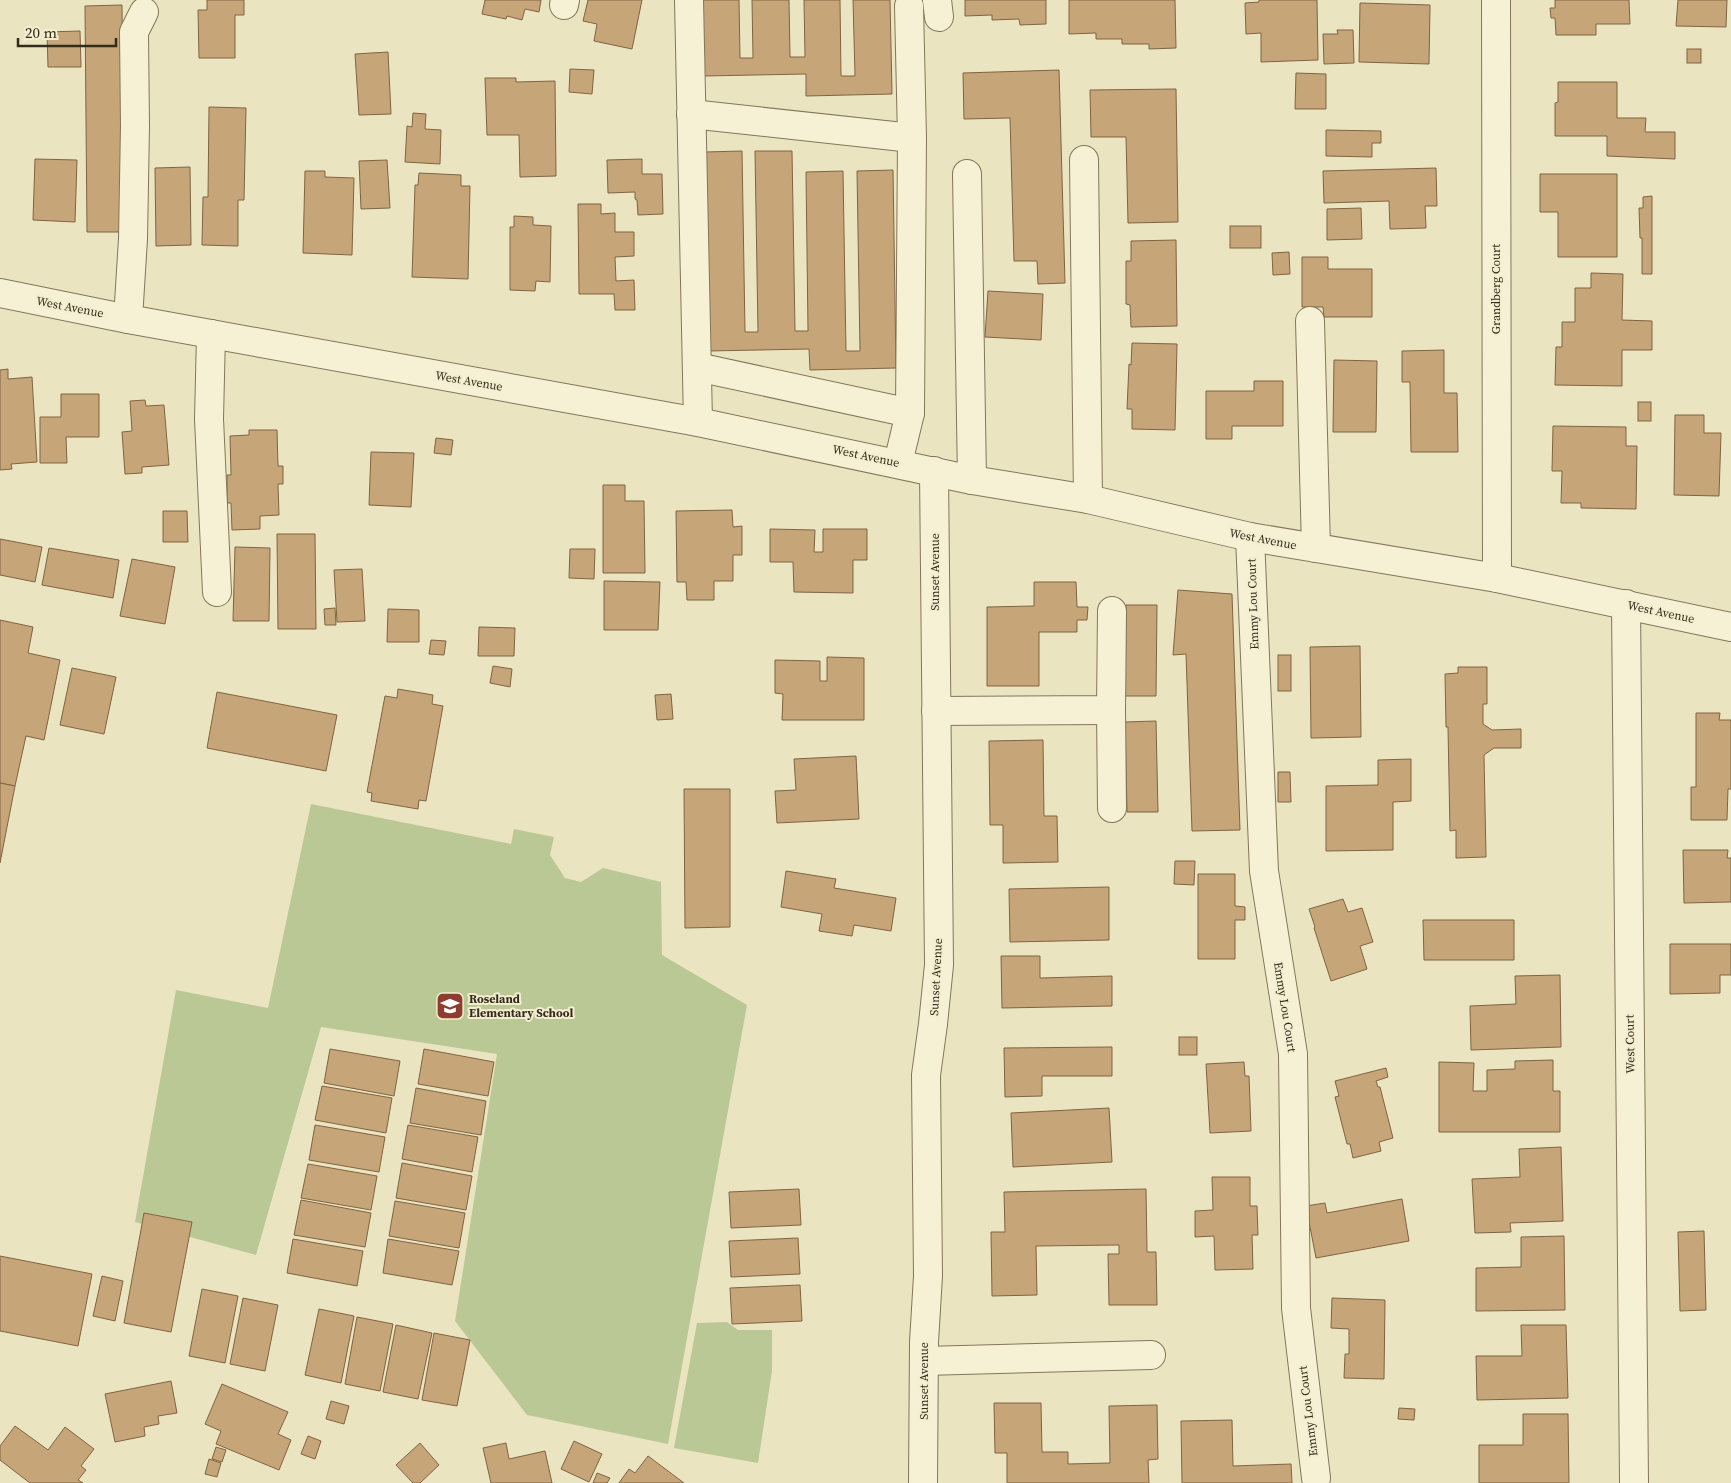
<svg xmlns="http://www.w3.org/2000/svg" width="1731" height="1483" viewBox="0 0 1731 1483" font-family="'Source Serif 4',serif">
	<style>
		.green { fill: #bac896 }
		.building { fill: #c6a579; stroke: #806441 }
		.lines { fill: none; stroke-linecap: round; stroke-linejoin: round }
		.minor-casing { stroke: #83765a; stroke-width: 30 }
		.minor { stroke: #f6f1d4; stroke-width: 28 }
		.labels { text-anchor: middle; stroke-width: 4; stroke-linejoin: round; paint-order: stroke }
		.street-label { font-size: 12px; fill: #342b1d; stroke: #f3eed0 }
		.poi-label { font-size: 12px; font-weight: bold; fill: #342b1d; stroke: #f3eed0; text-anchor: start }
	</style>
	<rect width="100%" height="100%" fill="#ebe4c1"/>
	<g class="green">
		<polygon points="311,804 511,844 514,829 554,837 550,855 565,878 581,882 603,868 661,882 662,955 747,1005 668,1444 527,1415 455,1321 497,1054 321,1027 256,1255 135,1222 176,990 268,1008"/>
		<polygon points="727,1322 738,1330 772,1330 772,1371 758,1463 674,1448 697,1323"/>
	</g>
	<g class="building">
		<polygon points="207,0 244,0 244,15 235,15 235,58 199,58 198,10 207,10"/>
		<polygon points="485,0 541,0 539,12 525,9 522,20 507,16 506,19 482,14"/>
		<polygon points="588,0 642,0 632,49 594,41 597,24 583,21"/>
		<polygon points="703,0 739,0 740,58 753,58 752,0 789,0 790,57 805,57 804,0 840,0 841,76 855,76 853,0 890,0 892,94 806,96 806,74 704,76"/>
		<polygon points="965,0 1046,0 1046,24 1020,25 1019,19 992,20 992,15 965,16"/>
		<polygon points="1069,0 1175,0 1176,48 1149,49 1149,44 1122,44 1122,39 1096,39 1096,33 1069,34"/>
		<polygon points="1259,0 1317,0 1318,60 1261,62 1261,33 1246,34 1245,3 1259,2"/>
		<polygon points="1555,0 1629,0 1630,24 1596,24 1596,35 1556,35 1555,18 1551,18 1550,8 1555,8"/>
		<polygon points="1678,0 1727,0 1726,27 1676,26"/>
		<polygon points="1360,3 1430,5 1429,64 1359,62"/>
		<polygon points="122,5 124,232 87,232 85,6"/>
		<polygon points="1337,30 1353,30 1354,63 1324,64 1323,34 1338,34"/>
		<polygon points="80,31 81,67 48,67 47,32"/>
		<rect x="1687" y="49" width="14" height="14"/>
		<polygon points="388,52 391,114 359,115 355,54"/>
		<polygon points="570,69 594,70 592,94 569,92"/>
		<polygon points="1059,70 1065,283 1038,284 1037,261 1014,261 1010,118 964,119 963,73"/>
		<polygon points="1296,73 1326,74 1326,109 1295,109"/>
		<polygon points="485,78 516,78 516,82 555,81 556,176 520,177 519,135 487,135"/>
		<polygon points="1558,82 1617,82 1617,118 1646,118 1645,132 1675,132 1675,159 1607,156 1607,136 1555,136 1555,103 1558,102"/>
		<polygon points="1176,89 1178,222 1128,223 1126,137 1091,137 1090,90"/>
		<polygon points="209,107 246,108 244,200 238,200 238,246 202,245 203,197 208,197"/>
		<polygon points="413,113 426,114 425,129 441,130 440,164 405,162 407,126 412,127"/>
		<polygon points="1326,130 1381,131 1381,143 1372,143 1372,157 1326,156"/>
		<polygon points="742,151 745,332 758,332 755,151 792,151 795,331 808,331 806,172 843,171 846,351 860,351 857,171 893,170 896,368 810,370 809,349 708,351 705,152"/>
		<polygon points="35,159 77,160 75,222 33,220"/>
		<polygon points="642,159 642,174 662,174 663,214 638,215 637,200 635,199 635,192 608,193 607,160"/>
		<polygon points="387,160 390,208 361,209 359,161"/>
		<polygon points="190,167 191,245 156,246 155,168"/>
		<polygon points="1436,168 1437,206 1425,206 1426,228 1390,229 1389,201 1324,203 1323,171"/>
		<polygon points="305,171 325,171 325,177 354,178 352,255 303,253"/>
		<polygon points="419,173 461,175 461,186 470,186 468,279 412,277 415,185 418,185"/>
		<polygon points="1540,174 1617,174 1617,257 1558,257 1558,212 1540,212"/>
		<polygon points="1652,196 1652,274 1642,274 1642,238 1640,238 1639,208 1643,208 1643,197"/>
		<polygon points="578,204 601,204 601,214 615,213 615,232 634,232 634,256 615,257 616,281 634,280 635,310 615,310 614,294 579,294"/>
		<polygon points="1361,208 1362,239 1327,240 1327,209"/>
		<polygon points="514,216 533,217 533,225 551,226 550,282 536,281 535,291 510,290 510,227 514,227"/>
		<rect x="1230" y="226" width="31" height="22"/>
		<polygon points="1176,240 1177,326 1131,327 1130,305 1126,304 1126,261 1131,261 1131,241"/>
		<polygon points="1289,252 1290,274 1273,275 1272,253"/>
		<polygon points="1302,257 1328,257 1328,269 1372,269 1372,317 1324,317 1323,307 1302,307"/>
		<polygon points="1591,273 1623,274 1622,320 1652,321 1652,350 1622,350 1622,386 1555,385 1556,347 1562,347 1562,322 1575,322 1575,288 1591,288"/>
		<polygon points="988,291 1043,294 1041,340 985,337"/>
		<polygon points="1132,343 1177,344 1175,430 1132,429 1132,409 1127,409 1129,364 1131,365"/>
		<polygon points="1444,350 1444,393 1457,393 1458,452 1411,452 1410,382 1402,382 1402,351"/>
		<polygon points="1334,360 1377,361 1376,432 1333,432"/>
		<polygon points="8,369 8,379 32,377 37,462 11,464 12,469 0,470 0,370"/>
		<polygon points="1254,381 1283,381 1283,426 1232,426 1232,439 1206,439 1206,391 1254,391"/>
		<polygon points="61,394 99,394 99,437 66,437 67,463 40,463 40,417 61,417"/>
		<polygon points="145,400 146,406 164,405 169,465 142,467 142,473 125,474 122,432 132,431 130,401"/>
		<rect x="1638" y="402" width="13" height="19"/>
		<polygon points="1675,415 1704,415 1704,433 1721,433 1719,496 1674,495"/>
		<polygon points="1553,426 1626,427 1626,446 1637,446 1636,509 1581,508 1581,503 1561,503 1562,471 1552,471"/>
		<polygon points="249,430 277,430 278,466 283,466 283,484 278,484 279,515 260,516 260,529 232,530 231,503 227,503 227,475 231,475 230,436 249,435"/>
		<polygon points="436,438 453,440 451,455 434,453"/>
		<polygon points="371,452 414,453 411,507 369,505"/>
		<polygon points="603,485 625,485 625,501 644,501 645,573 603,573"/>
		<polygon points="732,510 733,527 742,526 742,555 733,555 733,581 714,581 714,600 687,600 686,582 677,582 676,511"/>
		<polygon points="163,511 187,511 188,542 163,542"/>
		<polygon points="770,529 815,530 814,552 823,552 823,529 867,529 867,560 853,560 853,593 794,592 793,562 770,562"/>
		<polygon points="277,534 315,534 316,629 278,629"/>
		<polygon points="0,539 42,547 35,582 0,575"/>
		<polygon points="235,547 270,548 269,621 233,621"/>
		<polygon points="49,548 119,560 113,598 42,585"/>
		<polygon points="570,549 595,549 594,579 569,578"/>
		<polygon points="132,559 175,567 165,624 120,616"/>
		<polygon points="362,569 365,621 337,622 334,570"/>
		<polygon points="604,581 660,582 658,630 604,630"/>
		<polygon points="1034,582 1076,582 1077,607 1088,607 1087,620 1077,620 1077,632 1039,632 1039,686 987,686 987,607 1034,606"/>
		<polygon points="1178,590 1232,594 1240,830 1192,831 1186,654 1173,655"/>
		<polygon points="1126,605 1157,605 1156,696 1125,696"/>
		<polygon points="335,608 336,625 325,625 324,609"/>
		<polygon points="388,609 419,610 419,642 387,642"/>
		<polygon points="0,620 33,627 28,653 60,660 44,740 26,736 15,786 0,783"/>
		<polygon points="479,627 515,628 514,656 478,656"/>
		<polygon points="431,640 446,641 444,655 429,654"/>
		<polygon points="1360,646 1361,737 1311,738 1310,647"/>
		<rect x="1278" y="655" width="13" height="36"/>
		<polygon points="827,657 864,658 864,720 782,720 783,694 775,693 775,660 820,661 820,681 827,681"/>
		<polygon points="493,666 512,669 510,687 490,683"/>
		<polygon points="1458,667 1487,667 1487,704 1483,704 1483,724 1492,730 1521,729 1521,748 1494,748 1484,755 1486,857 1456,858 1456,830 1450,831 1448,727 1446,727 1445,674 1458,673"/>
		<polygon points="72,668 116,677 104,734 60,725"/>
		<polygon points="398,689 433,695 432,704 443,706 426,801 419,800 418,809 371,801 372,793 367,792 385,696 397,698"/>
		<polygon points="217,692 337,715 326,771 207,748"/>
		<polygon points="671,694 673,719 657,720 655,695"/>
		<polygon points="1696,713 1720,713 1719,720 1731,720 1731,789 1728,789 1727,820 1691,820 1691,787 1696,787"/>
		<polygon points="1156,721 1158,812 1127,812 1125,722"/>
		<polygon points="1043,740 1044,816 1057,816 1058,862 1003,863 1003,825 990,825 989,741"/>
		<polygon points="856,756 859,819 777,823 775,791 796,790 794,759"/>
		<polygon points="1411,759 1411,801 1393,802 1393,850 1326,851 1326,786 1378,785 1378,760"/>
		<polygon points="1278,772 1290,772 1291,802 1278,802"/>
		<polygon points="0,783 15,786 0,863"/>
		<polygon points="684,789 730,789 730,927 685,928"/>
		<polygon points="1683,850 1728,850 1727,858 1731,858 1731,902 1684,903"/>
		<polygon points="1175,861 1195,861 1194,885 1174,884"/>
		<polygon points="786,871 836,879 834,888 896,898 891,931 854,925 852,936 819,931 822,914 781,907"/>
		<polygon points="1198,874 1235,874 1235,906 1245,907 1245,920 1235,920 1235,959 1198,959"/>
		<polygon points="1109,887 1109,940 1010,942 1009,889"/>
		<polygon points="1343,899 1348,912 1362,908 1373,942 1360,946 1367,969 1331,981 1314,928 1315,927 1309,909"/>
		<polygon points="1423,920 1514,920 1514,960 1424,960"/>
		<polygon points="1670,944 1731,944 1731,975 1720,975 1720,993 1670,994"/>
		<polygon points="1001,956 1040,956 1040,978 1112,976 1112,1006 1002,1008"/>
		<polygon points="1560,975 1561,1047 1471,1050 1470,1006 1516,1004 1515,976"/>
		<rect x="1179" y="1037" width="18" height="18"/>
		<polygon points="1112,1047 1112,1076 1042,1076 1042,1096 1005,1097 1004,1048"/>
		<polygon points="330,1049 400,1061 394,1096 324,1083"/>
		<polygon points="424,1049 494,1062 488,1096 418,1084"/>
		<polygon points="1553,1060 1553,1091 1560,1091 1560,1132 1439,1132 1439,1062 1474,1063 1473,1091 1487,1091 1487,1070 1515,1069 1515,1061"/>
		<polygon points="1244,1062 1245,1076 1249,1076 1251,1131 1210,1133 1206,1064"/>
		<polygon points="1386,1068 1388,1077 1376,1081 1378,1087 1380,1087 1393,1138 1379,1142 1381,1151 1353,1158 1350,1144 1347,1144 1335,1097 1339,1096 1335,1081"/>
		<polygon points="322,1086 392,1098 386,1133 315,1120"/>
		<polygon points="416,1088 486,1101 481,1135 410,1123"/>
		<polygon points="1109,1108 1112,1162 1013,1167 1011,1113"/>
		<polygon points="315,1125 385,1137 379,1172 309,1160"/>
		<polygon points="408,1125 478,1137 472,1172 402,1159"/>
		<polygon points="1561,1147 1563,1221 1510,1223 1511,1232 1475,1233 1472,1179 1520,1177 1519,1149"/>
		<polygon points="402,1163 472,1176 466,1210 396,1198"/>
		<polygon points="308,1164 377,1176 371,1210 301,1198"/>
		<polygon points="1212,1177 1250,1177 1250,1206 1257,1206 1258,1235 1252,1235 1253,1269 1215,1270 1214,1236 1195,1237 1195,1211 1213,1210"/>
		<polygon points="799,1189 801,1225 731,1228 729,1192"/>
		<polygon points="1146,1189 1147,1252 1156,1252 1157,1305 1109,1305 1108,1254 1119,1254 1119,1245 1036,1246 1037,1295 992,1296 991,1232 1005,1232 1004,1192"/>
		<polygon points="1402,1199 1409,1241 1316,1258 1306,1206 1325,1203 1327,1213"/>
		<polygon points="301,1200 371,1213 365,1247 294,1235"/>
		<polygon points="395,1201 465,1213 459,1248 389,1236"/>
		<polygon points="144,1213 192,1222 171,1332 124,1323"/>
		<polygon points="1704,1231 1706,1310 1680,1311 1678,1232"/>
		<polygon points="1564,1236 1565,1310 1476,1311 1476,1268 1521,1267 1521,1237"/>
		<polygon points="798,1238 800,1274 731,1277 729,1241"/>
		<polygon points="293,1239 363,1251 357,1286 287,1273"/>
		<polygon points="388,1239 459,1251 452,1285 383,1273"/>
		<polygon points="0,1256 92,1274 78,1346 0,1331"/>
		<polygon points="102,1276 123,1281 115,1321 93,1316"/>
		<polygon points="800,1285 802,1321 732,1324 730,1288"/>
		<polygon points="202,1289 238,1296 225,1363 189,1356"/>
		<polygon points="243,1298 278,1305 265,1371 230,1364"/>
		<polygon points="1332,1298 1385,1300 1384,1379 1344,1378 1345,1354 1349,1354 1349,1329 1331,1328"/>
		<polygon points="319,1309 354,1316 341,1383 305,1375"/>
		<polygon points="357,1317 393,1324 380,1391 345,1384"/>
		<polygon points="396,1325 432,1333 418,1399 383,1392"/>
		<polygon points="1521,1325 1566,1325 1568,1398 1477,1400 1476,1356 1522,1356"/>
		<polygon points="434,1333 470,1340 457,1406 422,1400"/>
		<polygon points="171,1381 177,1413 158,1416 159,1424 144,1427 145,1436 115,1442 105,1394"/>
		<polygon points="222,1384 288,1412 278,1434 291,1440 279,1470 216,1444 221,1431 205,1424"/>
		<polygon points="331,1401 349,1406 344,1424 326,1419"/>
		<polygon points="994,1403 1041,1403 1042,1452 1068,1452 1068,1464 1110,1463 1109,1406 1157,1405 1158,1459 1148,1460 1149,1483 1007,1483 1007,1453 995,1453"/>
		<polygon points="1399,1408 1415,1409 1414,1420 1398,1419"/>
		<polygon points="1523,1414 1568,1414 1569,1483 1479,1483 1479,1445 1523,1445"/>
		<polygon points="1232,1420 1233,1466 1291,1464 1292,1483 1182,1483 1181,1421"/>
		<polygon points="15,1426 48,1450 65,1427 94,1449 81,1466 86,1470 78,1480 83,1483 30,1483 0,1460 0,1446"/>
		<polygon points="308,1436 321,1441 315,1459 301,1454"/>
		<polygon points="574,1441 602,1454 589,1482 561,1469"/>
		<polygon points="420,1443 439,1465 420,1483 413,1483 396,1465"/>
		<polygon points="506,1443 509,1459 545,1451 552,1483 491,1483 483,1448"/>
		<polygon points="216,1447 226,1450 222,1462 212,1459"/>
		<polygon points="648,1456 684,1483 619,1483 629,1469 635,1473"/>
		<polygon points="209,1459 221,1463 217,1477 205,1474"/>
		<polygon points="597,1473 610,1478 607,1483 593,1483"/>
	</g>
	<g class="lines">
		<defs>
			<g id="minor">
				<polyline points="689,0 698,422"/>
				<polyline points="937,0 939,17"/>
				<polyline points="1496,0 1497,578"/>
				<polyline points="564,5 565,0"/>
				<polyline points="691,114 912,138"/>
				<polyline points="1084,160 1088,499"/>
				<polyline points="967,174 972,480"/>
				<polyline points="0,293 128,319 698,422 972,480 1088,499 1250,537 1497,578 1731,627"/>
				<polyline points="128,319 133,239 135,126 134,32 144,12"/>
				<polyline points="1310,321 1316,548"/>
				<polyline points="211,334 209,419 217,592"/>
				<polyline points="697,367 910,413"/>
				<polyline points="898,463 910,413 912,138 909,6"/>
				<polyline points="1250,537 1264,871 1293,1054 1296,1308 1316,1478"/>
				<polyline points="1626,604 1634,1483"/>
				<polyline points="1111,710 1112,808"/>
				<polyline points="936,711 1111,710 1112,611"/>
				<polyline points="924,1361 1151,1355"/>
				<polyline points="923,1483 924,1342 928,1276 926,1075 933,1024 939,965 934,471"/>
			</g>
		</defs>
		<use href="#minor" class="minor-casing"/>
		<use href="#minor" class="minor"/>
	</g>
	<defs>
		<symbol id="school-square" viewBox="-11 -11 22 22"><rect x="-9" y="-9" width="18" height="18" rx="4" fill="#8e3c2e" stroke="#f3eed0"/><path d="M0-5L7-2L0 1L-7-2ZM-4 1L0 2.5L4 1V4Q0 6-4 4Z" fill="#fff"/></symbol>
	</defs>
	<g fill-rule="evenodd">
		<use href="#school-square" x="434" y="990" width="32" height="32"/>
	</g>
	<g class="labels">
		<g class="street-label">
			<text transform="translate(1496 289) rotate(-90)" y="4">Grandberg Court</text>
			<text transform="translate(70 307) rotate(11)" y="4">West Avenue</text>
			<text transform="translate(469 381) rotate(10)" y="4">West Avenue</text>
			<text transform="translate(866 456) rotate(12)" y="4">West Avenue</text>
			<text transform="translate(1263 539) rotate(11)" y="4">West Avenue</text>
			<text transform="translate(935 572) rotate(-90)" y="4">Sunset Avenue</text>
			<text transform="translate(1253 604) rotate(-92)" y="4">Emmy Lou Court</text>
			<text transform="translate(1661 612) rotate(12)" y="4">West Avenue</text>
			<text transform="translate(936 977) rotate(-87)" y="4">Sunset Avenue</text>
			<text transform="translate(1285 1007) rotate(81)" y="4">Emmy Lou Court</text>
			<text transform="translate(1630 1044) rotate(-91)" y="4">West Court</text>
			<text transform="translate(924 1381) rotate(-90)" y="4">Sunset Avenue</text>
			<text transform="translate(1308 1411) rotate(-97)" y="4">Emmy Lou Court</text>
		</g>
		<g class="poi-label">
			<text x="469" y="1003">Roseland<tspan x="469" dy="14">Elementary School</tspan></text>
		</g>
	</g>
	<path d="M18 38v8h98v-8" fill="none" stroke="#342b1d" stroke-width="2.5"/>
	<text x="25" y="38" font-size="15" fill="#342b1d" stroke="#f3eed0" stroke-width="4" paint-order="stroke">20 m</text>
</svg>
